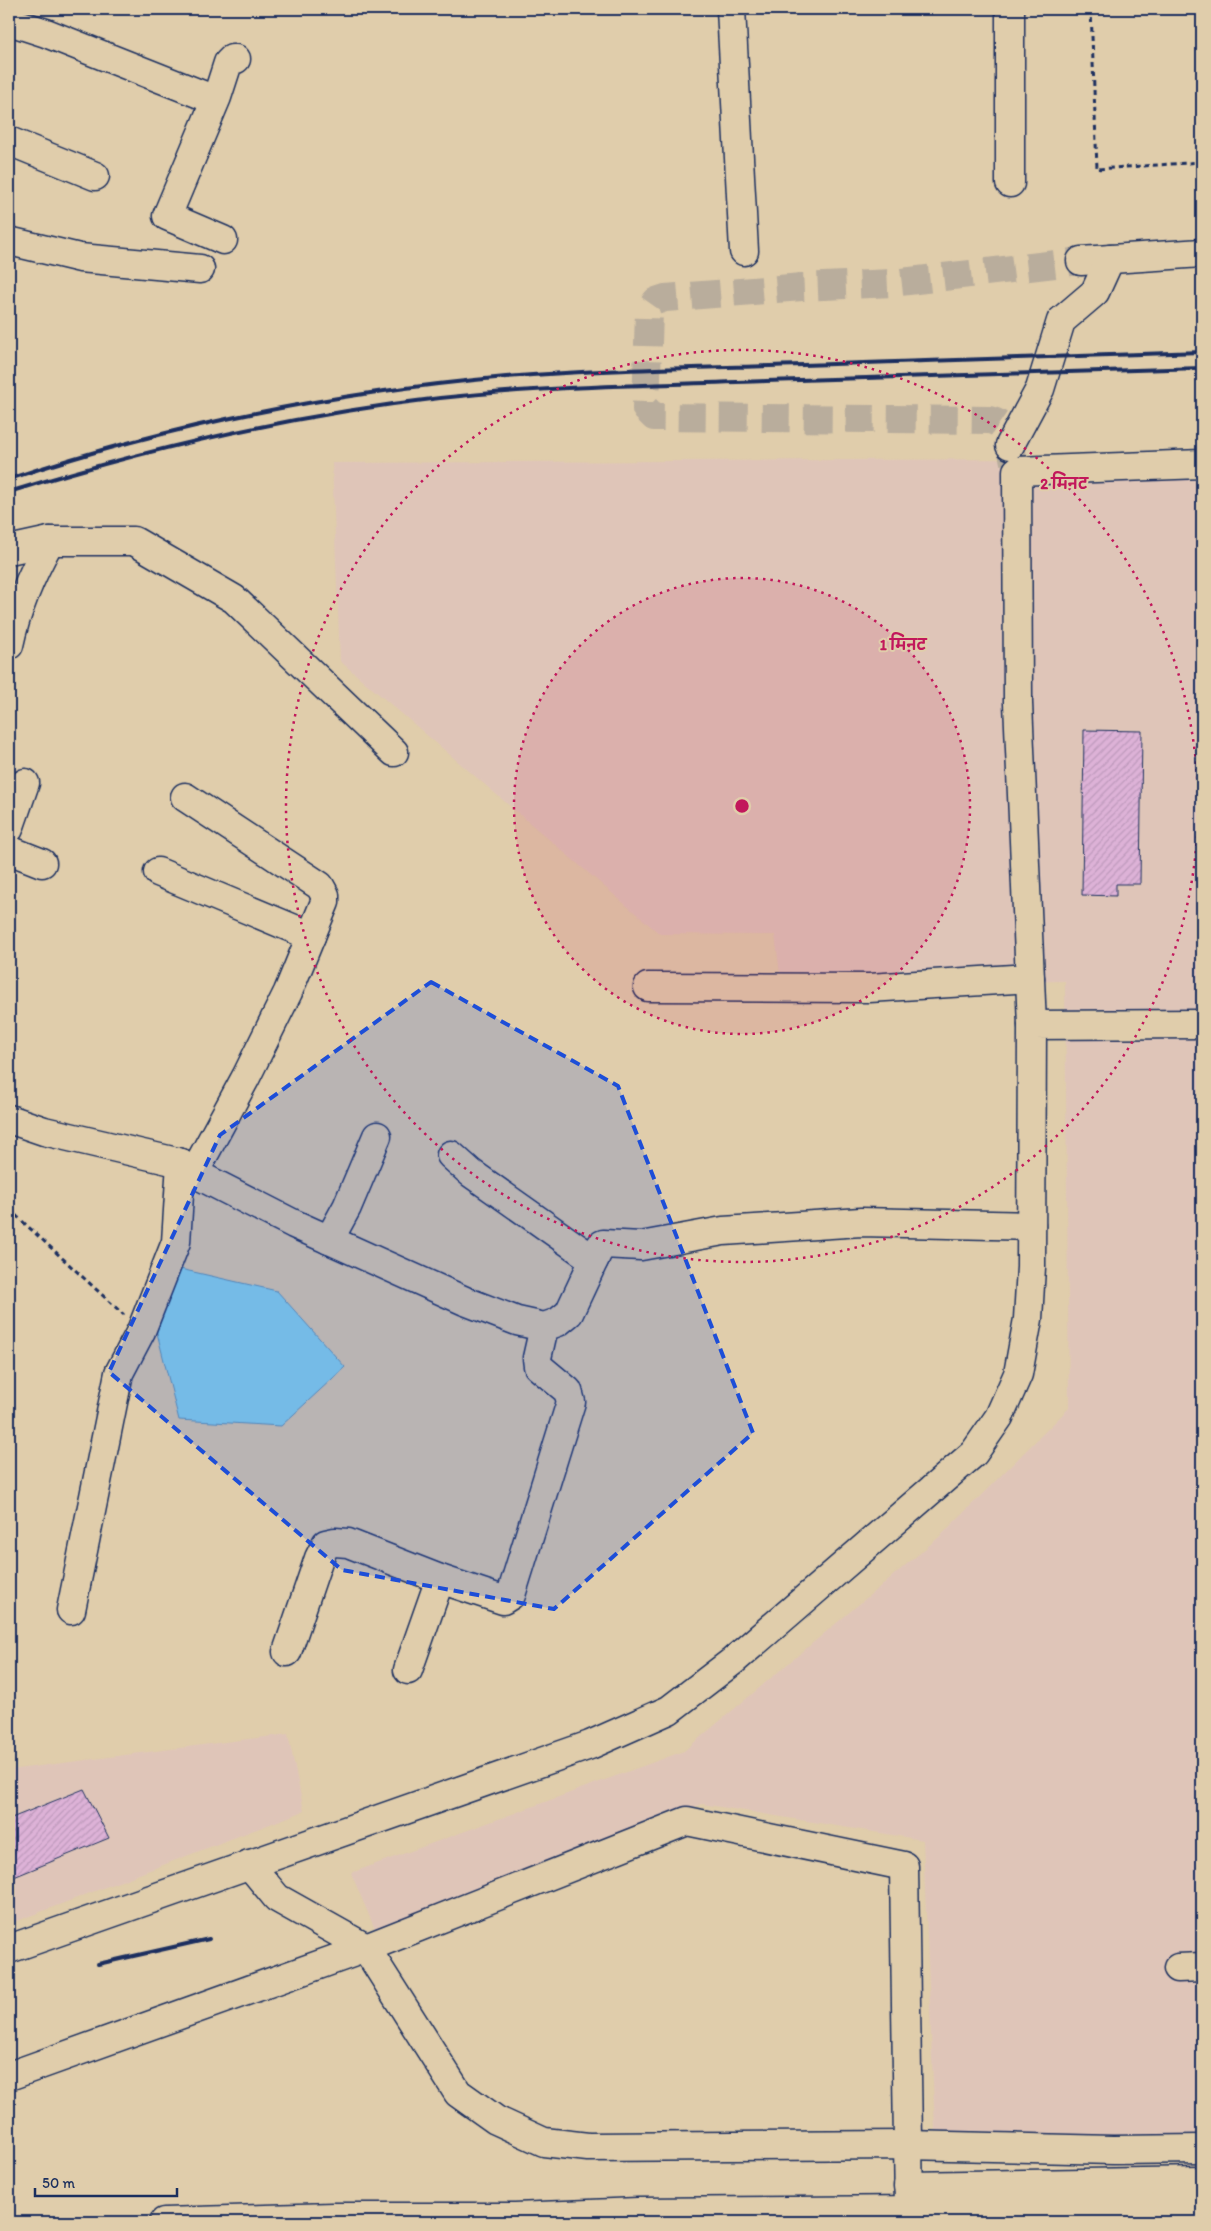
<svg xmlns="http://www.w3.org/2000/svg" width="1211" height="2231" viewBox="0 0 1211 2231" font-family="Itim,'Playpen Sans Deva',sans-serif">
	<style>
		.built { fill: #dfc5b8 }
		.water { fill: #8bd6ec; stroke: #5e93b3 }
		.building { fill: url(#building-hatch); stroke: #1b2f5e }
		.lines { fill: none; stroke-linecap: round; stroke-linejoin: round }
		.minor-tunnel { stroke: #b9ad9c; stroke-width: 28; stroke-dasharray: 28 14; stroke-linecap: butt }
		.minor-casing { stroke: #1b2f5e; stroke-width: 31 }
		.path { stroke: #1b2f5e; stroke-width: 3; stroke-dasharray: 5 4; stroke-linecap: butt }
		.minor { stroke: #e0cdab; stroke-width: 28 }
		.rail { stroke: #1b2f5e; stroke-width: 4 }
		.marked { fill: #1d4ed8; fill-opacity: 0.2; stroke: #1d4ed8; stroke-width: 4; stroke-dasharray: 10 6; stroke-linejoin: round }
		.ring { fill: none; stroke: #c2185b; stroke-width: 2.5; stroke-dasharray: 2.5 5 }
		.centre { fill: #c2185b; stroke: #e0cdab; stroke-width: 2.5 }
		.ring-label { font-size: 15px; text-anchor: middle; font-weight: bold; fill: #c2185b; stroke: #e0cdab; stroke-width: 4; stroke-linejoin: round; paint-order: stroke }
	</style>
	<defs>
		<pattern id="building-hatch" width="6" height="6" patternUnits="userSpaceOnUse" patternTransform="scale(1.25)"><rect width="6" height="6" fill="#ddb2d7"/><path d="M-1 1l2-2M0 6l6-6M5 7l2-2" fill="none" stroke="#bd99bb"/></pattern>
	</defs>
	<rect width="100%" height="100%" fill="#e0cdab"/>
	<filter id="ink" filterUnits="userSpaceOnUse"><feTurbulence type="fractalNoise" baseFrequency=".02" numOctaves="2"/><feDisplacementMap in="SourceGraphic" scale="10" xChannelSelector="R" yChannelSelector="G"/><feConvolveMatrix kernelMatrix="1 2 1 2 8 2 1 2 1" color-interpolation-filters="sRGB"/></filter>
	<g filter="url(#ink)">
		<g class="built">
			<polygon points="1202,458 1202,2152 936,2155 923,1840 702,1804 377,1934 351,1873 684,1751 938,1538 1069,1408 1065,981 782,988 775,935 660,934 340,661 332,463"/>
			<polygon points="288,1734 304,1811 9,1924 9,1770"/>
		</g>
		<polygon class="water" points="167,1266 277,1291 345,1367 281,1426 179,1420 154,1321"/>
		<g class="building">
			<polygon points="1084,730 1142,731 1140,884 1116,884 1116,896 1082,895"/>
			<polygon points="84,1789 109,1838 9,1879 9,1819"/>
		</g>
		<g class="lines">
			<path class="minor-tunnel" d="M1014,462c-4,-18 -4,-38 -25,-42l-335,-3 -8,-8 3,-98 7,-10 9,-3 137,-11 90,-4 189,-22"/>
			<defs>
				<g id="minor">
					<polyline points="731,9 744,251"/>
					<polyline points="1010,9 1010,183"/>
					<polyline points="9,21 46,33 215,100"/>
					<polyline points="9,141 95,176"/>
					<polyline points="223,240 167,216 217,97 228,63 232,59 236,59"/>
					<polyline points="9,241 80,258 200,269"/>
					<polyline points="1081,261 1202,253"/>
					<polyline points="1010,445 1040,389 1061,321 1095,292 1110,259"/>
					<polyline points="9,550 50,541 134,541 234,599 394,752"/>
					<path d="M9,645c8,-38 22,-70 41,-104"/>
					<polyline points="185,797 320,886 325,895 325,902 288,992 246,1077 194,1173"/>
					<polyline points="9,829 25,783"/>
					<polyline points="9,850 42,863"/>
					<polyline points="158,872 311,936"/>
					<polyline points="648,987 869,988 1030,978"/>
					<polyline points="1032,1025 1018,703 1017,471 1202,464"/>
					<polyline points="9,1119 44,1131 181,1163 194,1173 294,1224 465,1301 517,1321 544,1327 558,1322 569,1313 601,1245 603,1244 641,1246 723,1231 861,1222 1031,1226"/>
					<polyline points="451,1155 471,1173 594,1260"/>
					<polyline points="329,1240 347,1207 377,1136"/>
					<polyline points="71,1610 119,1373 141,1331 176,1242 181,1163"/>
					<polyline points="287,1652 319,1558 326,1544 335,1542 348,1543 440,1579 503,1600 511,1595 571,1402 568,1391 538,1366 537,1358 544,1327"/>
					<polyline points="408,1670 440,1579"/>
					<polyline points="249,1864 277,1898 366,1948 458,2093 496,2120 544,2142 588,2147 907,2145 1113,2150 1202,2149"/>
					<polyline points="9,1949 590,1745 669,1710 733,1661 974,1453 999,1417 1018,1374 1028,1319 1031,1267 1032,1025 1202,1024"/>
					<polyline points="1178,1968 1202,1967"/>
					<polyline points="9,2076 366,1948 687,1821 904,1866 909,2210"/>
					<polyline points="908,2186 1202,2181"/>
					<polyline points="164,2222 333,2217 515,2217 638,2212 1202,2208"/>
				</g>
			</defs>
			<use href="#minor" class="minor-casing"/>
			<g class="path">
				<polyline points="1091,9 1097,169 1202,162"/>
				<polyline points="9,1209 124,1315"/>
			</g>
			<use href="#minor" class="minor"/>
			<g class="rail">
				<path d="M9,479c159,-54 329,-87 497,-102 99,-8 198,-9 297,-12 133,-4 266,-9 399,-13"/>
				<path d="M9,492c141,-44 284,-77 431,-94 108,-12 218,-13 326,-17 146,-4 291,-9 436,-13"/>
				<polyline points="98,1964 209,1939"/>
			</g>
		</g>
	</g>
	<path class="marked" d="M431,982l187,104 135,347 -199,176 -212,-39 -233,-198 111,-237z"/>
	<circle cx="742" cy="806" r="228" fill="#c2185b" fill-opacity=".12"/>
	<g class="ring">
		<circle cx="742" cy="806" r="228"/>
		<circle cx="742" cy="806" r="456"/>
	</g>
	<circle cx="742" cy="806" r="8" class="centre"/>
	<g class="ring-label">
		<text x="1064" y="489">2 मिनट</text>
		<text x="903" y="650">1 मिनट</text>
	</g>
	<rect width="1211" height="2231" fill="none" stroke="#e0cdab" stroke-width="30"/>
	<rect x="15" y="15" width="1181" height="2201" fill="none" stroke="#1b2f5e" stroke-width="2" filter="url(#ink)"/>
	<path d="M35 2188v8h142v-8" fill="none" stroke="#1b2f5e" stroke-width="2.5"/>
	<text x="42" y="2188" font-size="15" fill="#1b2f5e" stroke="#e0cdab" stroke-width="4" paint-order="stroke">50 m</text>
</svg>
